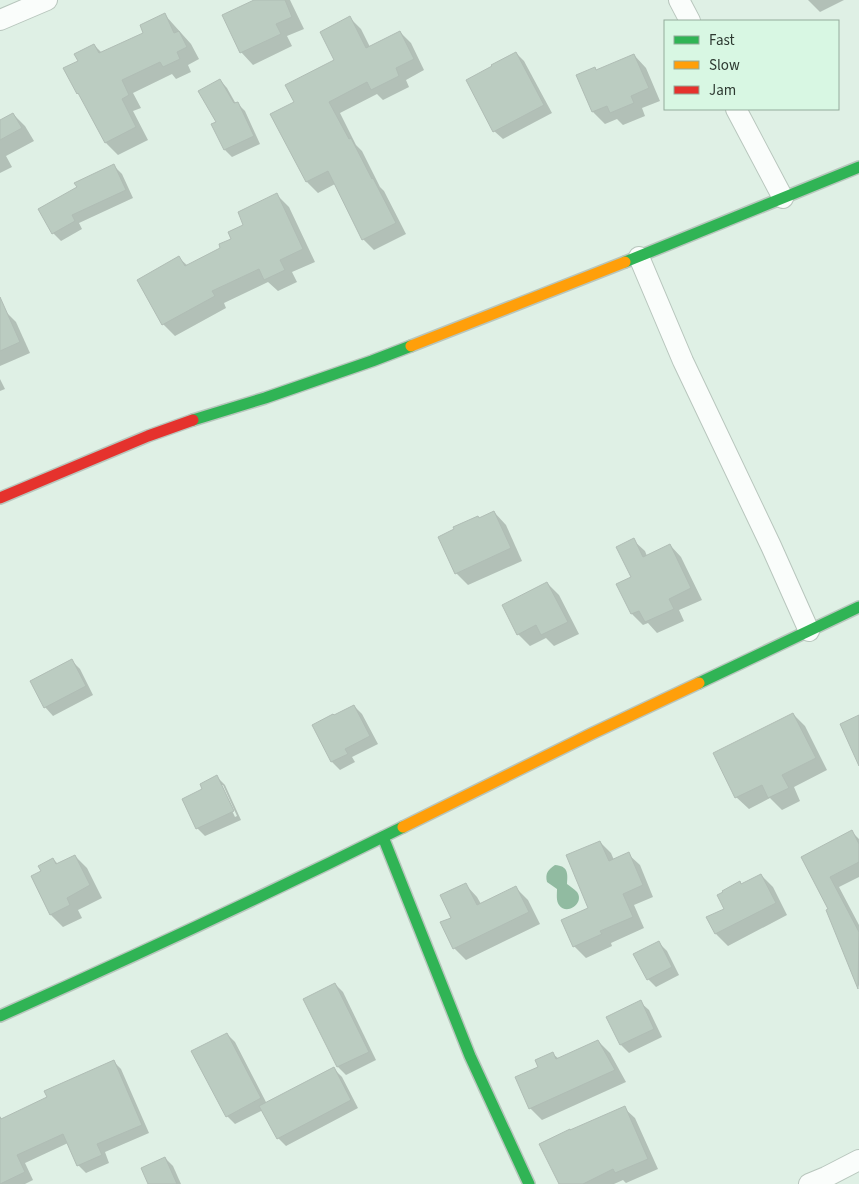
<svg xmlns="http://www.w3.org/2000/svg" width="859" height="1184" viewBox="0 0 859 1184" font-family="'Source Sans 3',sans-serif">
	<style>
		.water { fill: #91bba1 }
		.shadow { fill: #0003; fill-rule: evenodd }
		.building { fill: #bbccc1; stroke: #b0bdb5 }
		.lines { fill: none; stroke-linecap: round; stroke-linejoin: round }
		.street-casing { stroke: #b8c6bd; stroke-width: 22 }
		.fast-casing { stroke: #b8c6bd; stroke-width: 14 }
		.slow-casing { stroke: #b8c6bd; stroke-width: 14 }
		.jam-casing { stroke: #b8c6bd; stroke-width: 14 }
		.street { stroke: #fafdfb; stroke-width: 20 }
		.fast { stroke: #30b455; stroke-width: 11 }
		.slow { stroke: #ff9f0a; stroke-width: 11 }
		.jam { stroke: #e5322d; stroke-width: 11 }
	</style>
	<rect width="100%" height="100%" fill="#dff0e5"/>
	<path class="water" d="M555,865c13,1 13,8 12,19 3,2 7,5 10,8 8,11 -10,24 -18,13 -3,-4 -2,-11 -2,-16l-10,-7c-2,-9 1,-12 8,-17z"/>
	<g class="shadow">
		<polygon points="256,0 290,0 304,29 287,36 292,46 253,65 241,52"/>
		<polygon points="808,0 844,0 820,12"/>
		<polygon points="165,15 191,44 199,59 188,65 191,72 176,79 172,74 133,93 141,108 133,111 148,140 118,155 106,143 82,97 78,93 79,62 94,45 102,53 145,33"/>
		<polygon points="350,18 361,29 370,47 400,32 411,43 424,70 406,80 409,87 383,100 377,94 340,113 356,145 362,151 380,187 384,191 406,234 374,250 363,239 335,184 318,193 307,182 272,115 295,102 335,60"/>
		<polygon points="516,53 524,61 552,113 503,139 494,131"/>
		<polygon points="634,55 646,68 660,101 642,108 645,116 623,125 617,119 605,124 593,112 578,76 595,69 597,71"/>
		<polygon points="220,80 227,88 236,104 237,103 245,111 260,144 232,157 225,150 217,122"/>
		<polygon points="13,114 25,126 34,141 6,156 12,167 0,173 0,121"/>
		<polygon points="114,166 122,174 133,198 79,223 82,229 61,241 53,233"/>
		<polygon points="277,195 289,207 315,262 292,272 297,282 278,291 268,282 224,303 226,308 175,336 163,324 179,258 188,266 222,248 233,239 245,225"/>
		<polygon points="0,311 5,311 16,322 30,353 0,366"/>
		<polygon points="0,379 5,389 0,391"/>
		<polygon points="494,512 506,525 522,561 468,585 456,573 480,519"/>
		<polygon points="633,540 645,551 647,556 670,545 681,557 702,600 679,610 684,621 657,633 648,623 643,625 632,614"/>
		<polygon points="547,583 559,595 579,634 554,646 546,638 530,646 518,634"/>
		<polygon points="72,661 80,669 93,695 53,716 45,707 32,682"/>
		<polygon points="354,706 362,714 378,744 352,757 355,762 340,770 332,762 314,725"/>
		<polygon points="793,714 805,726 827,770 794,787 800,801 782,810 770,798 749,809 736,797"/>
		<path d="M217,777l8,8 16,35 -36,16 -8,-8 7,-38zM220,785h3l14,31 -2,1z"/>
		<polygon points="852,832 859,839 859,877 839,887 859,925 859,987 828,911 830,910 802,857"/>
		<polygon points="600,842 611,853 614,860 628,854 640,865 653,897 634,905 644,928 611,943 612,946 586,958 574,946 590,909"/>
		<polygon points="75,856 87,868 102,898 78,910 82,918 63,927 51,915 32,877 43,872 53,859 58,864"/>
		<polygon points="761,875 773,887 787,915 728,946 716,934 708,918 726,909 741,885"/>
		<polygon points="465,884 477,897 481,904 516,888 528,900 540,924 466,960 454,948 453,918"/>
		<polygon points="659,943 667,951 679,975 656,987 648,979"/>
		<polygon points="335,984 343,992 376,1060 346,1075 338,1067 304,999"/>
		<polygon points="640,1002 649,1010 662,1037 629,1053 621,1045"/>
		<polygon points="227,1034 235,1042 267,1104 334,1069 342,1077 358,1108 286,1146 278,1138 263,1110 235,1124 227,1116"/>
		<polygon points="598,1041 610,1053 626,1082 542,1120 530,1108 540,1067 553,1054 559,1059"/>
		<polygon points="113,1061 121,1069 149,1133 105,1152 109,1163 86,1173 78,1165 68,1143 25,1163 33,1180 25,1184 0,1184 0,1116 2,1120 49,1098"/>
		<polygon points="624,1108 635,1118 658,1169 626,1183 623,1180 614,1184 561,1184"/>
		<polygon points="165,1158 173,1166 181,1184 149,1184"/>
	</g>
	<g class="building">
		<polygon points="254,0 285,0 292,17 276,24 281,34 240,53 222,15"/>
		<polygon points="165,13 174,33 179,31 187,47 177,52 180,59 163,67 160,62 122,80 129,95 122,99 136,127 105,143 78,93 77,94 63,68 78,61 74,54 94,44 99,53 143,33 140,25"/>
		<polygon points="350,16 366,48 400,31 414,59 396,68 399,76 371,90 367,82 329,102 349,139 351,138 372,179 373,178 396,223 362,240 328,171 306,182 270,114 294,102 285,85 334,60 320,32"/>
		<polygon points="516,52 544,105 493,132 466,80 492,66 491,65"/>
		<polygon points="634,54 649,88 631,96 634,103 610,113 607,106 592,112 576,75 595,67 596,70"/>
		<polygon points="220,79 234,103 238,102 254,136 224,150 211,124 216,122 198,91"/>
		<polygon points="13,113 22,128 0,140 0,120"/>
		<polygon points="114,164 126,190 72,215 75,221 52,234 38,209 77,187 74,183"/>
		<polygon points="277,193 303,249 280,260 285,270 264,280 259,269 212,291 215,296 162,325 137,280 179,256 185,266 220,248 219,244 231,239 228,232 243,225 238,212"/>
		<polygon points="0,297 20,342 0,351"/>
		<polygon points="494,511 511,548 455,574 438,537 454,529 453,527 478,516 479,518"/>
		<polygon points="634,538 643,557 670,544 691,588 669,599 674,609 645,622 639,611 631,614 616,584 631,577 616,547"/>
		<polygon points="547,582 568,622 541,635 536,625 517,635 502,605"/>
		<polygon points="72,659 86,686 44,708 30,681"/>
		<polygon points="354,705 370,736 345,749 348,754 331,762 312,725 333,714 334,715"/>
		<polygon points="793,713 816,758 782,775 789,788 768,798 762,785 735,798 713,753"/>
		<polygon points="859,715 859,766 840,724"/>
		<polygon points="217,775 234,811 196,829 182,799 202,789 200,784"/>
		<polygon points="852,830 859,844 859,862 830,877 859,932 858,989 826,910 828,909 801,857"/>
		<polygon points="600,841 609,861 629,852 643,885 623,894 633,917 600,931 602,934 573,947 561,920 588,908 566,855"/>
		<polygon points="75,855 90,885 67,898 70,905 50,915 31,876 41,871 38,866 53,858 56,864"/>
		<polygon points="761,874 776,903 715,934 706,917 724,909 717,895 723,892 722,891 740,881 741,884"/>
		<polygon points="466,883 477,905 516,886 529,912 453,949 440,922 451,918 440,895"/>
		<polygon points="659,941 672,967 647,980 633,954"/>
		<polygon points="335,983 369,1052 337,1067 303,999"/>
		<polygon points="641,1000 654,1029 620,1045 606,1017"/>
		<polygon points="227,1033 261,1098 226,1117 191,1051"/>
		<polygon points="598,1040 615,1070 529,1109 515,1077 538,1067 535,1060 553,1052 556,1059"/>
		<polygon points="114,1060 142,1125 97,1144 102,1155 77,1166 63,1134 17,1155 25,1172 0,1184 0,1117 1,1119 47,1097 44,1091"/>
		<polygon points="334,1067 351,1100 277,1139 259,1106"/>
		<polygon points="625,1106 648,1159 615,1173 613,1169 583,1184 559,1184 539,1144 570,1129 570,1130"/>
		<polygon points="165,1157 177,1184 148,1184 141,1168"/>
	</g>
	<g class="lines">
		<defs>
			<g id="street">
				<polyline points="679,0 690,21"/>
				<polyline points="0,20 47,0"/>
				<polyline points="736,109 783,198"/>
				<polyline points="639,257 683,361 771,546 809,631"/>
				<polyline points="809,1184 826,1177 859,1160"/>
			</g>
			<g id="fast">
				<polyline points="625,262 859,167"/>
				<polyline points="193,420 265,398 372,361 411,346"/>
				<polyline points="699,683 859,607"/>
				<polyline points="383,837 470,1056 529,1184"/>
				<path d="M0,1016c135,-60 270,-123 403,-189"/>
			</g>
			<g id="slow">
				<polyline points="411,346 625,262"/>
				<polyline points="403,827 591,734 699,683"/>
			</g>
			<polyline id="jam" points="0,498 148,436 193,420"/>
		</defs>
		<use href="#street" class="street-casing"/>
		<use href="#fast" class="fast-casing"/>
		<use href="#slow" class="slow-casing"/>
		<use href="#jam" class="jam-casing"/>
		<use href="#street" class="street"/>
		<use href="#fast" class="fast"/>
		<use href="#slow" class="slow"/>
		<use href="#jam" class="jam"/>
	</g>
	<rect x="664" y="20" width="175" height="90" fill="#d8f7e3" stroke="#94ab9c"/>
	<rect x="674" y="36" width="25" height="8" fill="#30b455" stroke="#94ab9c"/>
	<text x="709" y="45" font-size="15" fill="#2d3931">Fast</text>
	<rect x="674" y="61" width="25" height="8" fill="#ff9f0a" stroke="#94ab9c"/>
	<text x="709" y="70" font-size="15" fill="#2d3931">Slow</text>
	<rect x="674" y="86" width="25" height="8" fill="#e5322d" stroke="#94ab9c"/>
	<text x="709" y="95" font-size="15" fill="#2d3931">Jam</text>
</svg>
